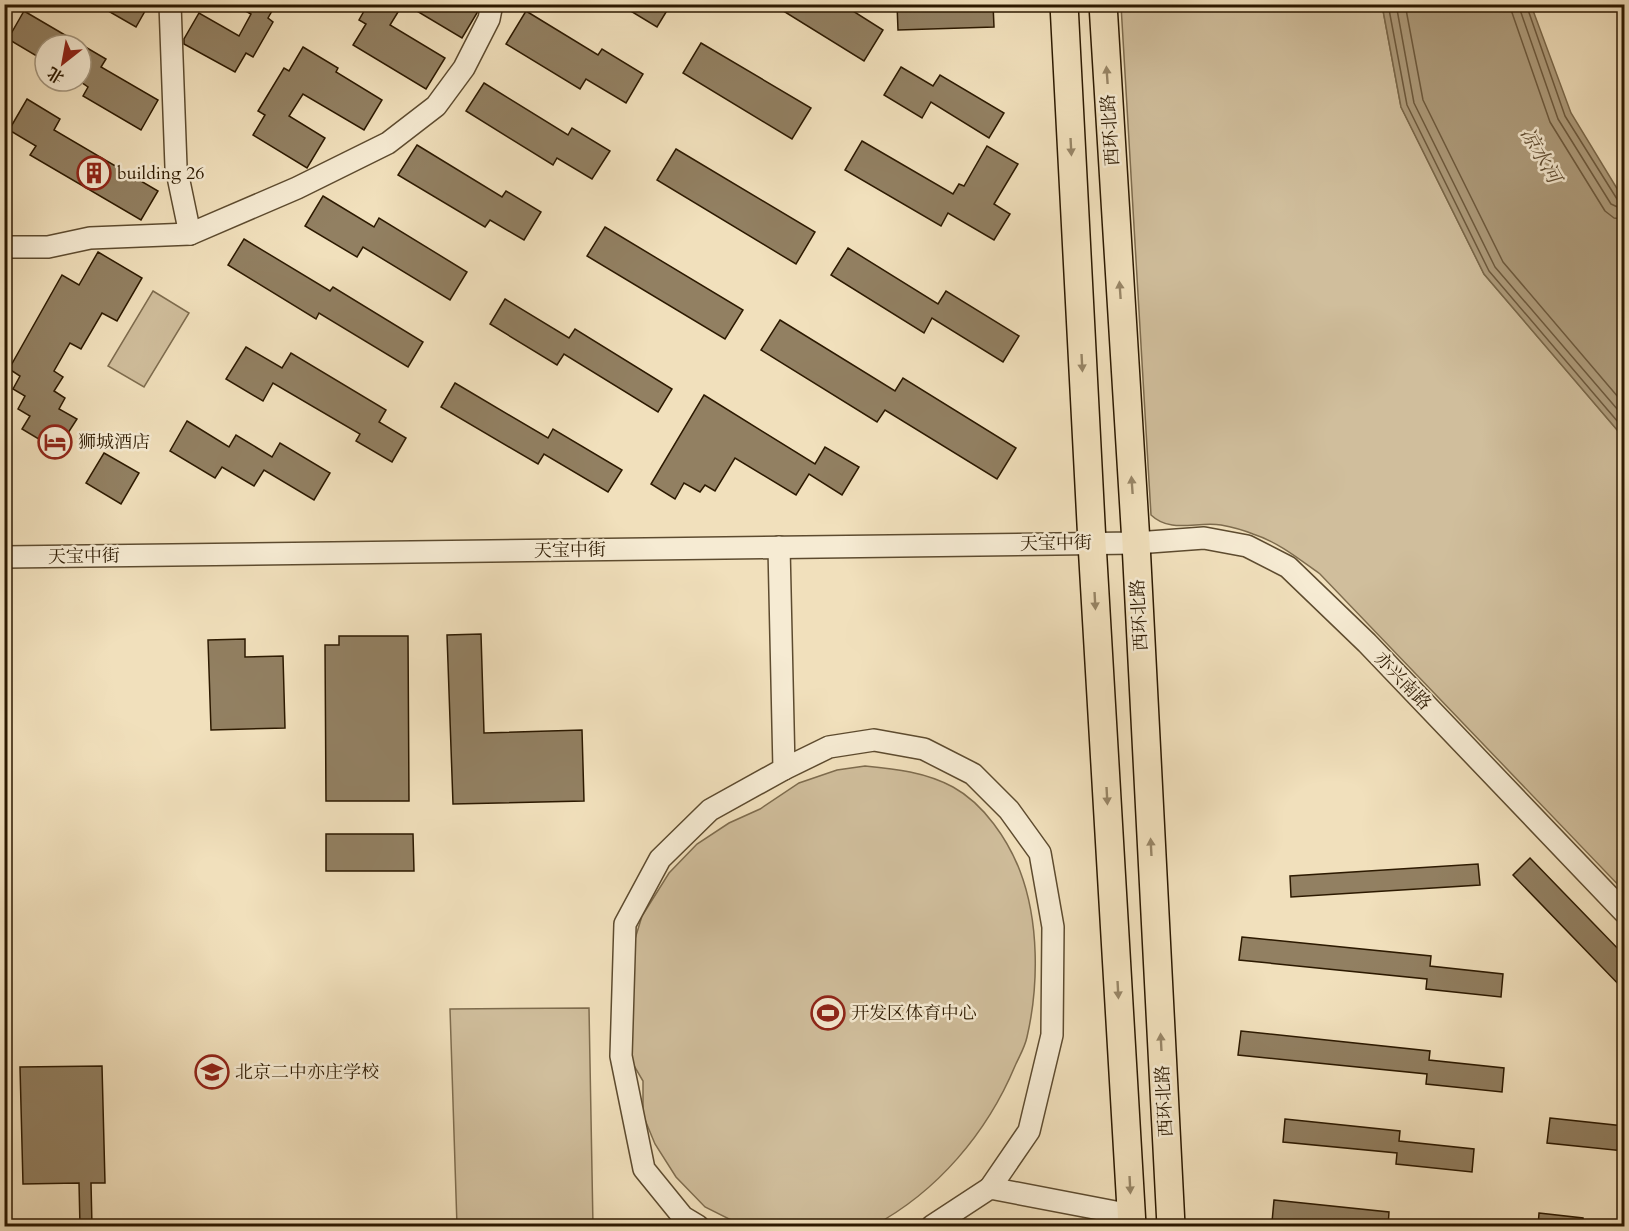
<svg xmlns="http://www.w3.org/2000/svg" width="1629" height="1231" viewBox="0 0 1629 1231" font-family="Cardo,'Noto Serif SC',serif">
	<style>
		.green { fill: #d0be9c; stroke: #7e6c4e; stroke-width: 1.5 }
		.water { fill: #ae9c7c; stroke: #7a684a; stroke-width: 1.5 }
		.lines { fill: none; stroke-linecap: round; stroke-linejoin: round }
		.shore { stroke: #6d5a3e; stroke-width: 1.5 }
		.building { fill: #928062; stroke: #2c1900; stroke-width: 1.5 }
		.minor-casing { stroke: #5d4b2f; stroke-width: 24 }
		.major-casing { stroke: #2c1900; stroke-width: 30 }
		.minor { stroke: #f6ebd3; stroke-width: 21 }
		.major { stroke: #f1e0bc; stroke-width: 27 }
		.oneway { fill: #988667 }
		.labels { text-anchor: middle; stroke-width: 5; stroke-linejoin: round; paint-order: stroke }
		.street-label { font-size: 18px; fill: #2c1900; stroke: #f6ebd3 }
		.poi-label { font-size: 18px; fill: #2c1900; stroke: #f6ebd3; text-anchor: start }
		.water-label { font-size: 20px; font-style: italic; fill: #604d32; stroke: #f6ebd3 }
	</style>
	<rect width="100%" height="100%" fill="#f1e0bc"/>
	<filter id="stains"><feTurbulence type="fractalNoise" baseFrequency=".00333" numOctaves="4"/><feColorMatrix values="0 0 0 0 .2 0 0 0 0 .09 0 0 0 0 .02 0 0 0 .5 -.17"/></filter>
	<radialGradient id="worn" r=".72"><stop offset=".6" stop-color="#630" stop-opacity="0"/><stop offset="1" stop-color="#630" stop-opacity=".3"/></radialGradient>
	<g class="green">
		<path d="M1121,5h261l19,102 83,167 140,164v453l-304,-317c-21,-15 -42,-32 -67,-40 -10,-4 -21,-7 -32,-9 -24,-4 -50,9 -70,-10z"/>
		<polygon points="153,291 189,313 144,387 108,366"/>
		<path d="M865,766c31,3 60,6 88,21 31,17 55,53 67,84 19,50 19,114 7,166 -2,10 -8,20 -12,29 -28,67 -78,126 -142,160h-130l-38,-19 -29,-30 -21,-33 -12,-29v-34l-10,-17 -7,-33 5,-79 11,-36 27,-43 28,-29 32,-21 31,-14 39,-26 38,-13z"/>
		<polygon points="589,1008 593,1226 457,1226 450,1009"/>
	</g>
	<polygon class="water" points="1382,5 1531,5 1571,113 1624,200 1624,438 1484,274 1401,107"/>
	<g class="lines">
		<g class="shore">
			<polyline points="1388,4 1407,105 1489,271 1624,429"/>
			<polyline points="1396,4 1414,103 1495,267 1624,417"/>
			<polyline points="1405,4 1423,100 1503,262 1624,404"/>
			<polyline points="1509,4 1550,122 1605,211 1614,218 1624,219"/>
			<polyline points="1518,4 1558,119 1611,204 1624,210"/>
			<polyline points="1526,4 1565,116 1617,199 1624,203"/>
		</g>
	</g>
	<g class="building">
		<polygon points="96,4 149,4 136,27"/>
		<polygon points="233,4 276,4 268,18 273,22 253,57 246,53 235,72 184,44 184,39 199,13 239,36 251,14"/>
		<polygon points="368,4 403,4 390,25 445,58 426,89 353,45 366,24 359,20"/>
		<polygon points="405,4 479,4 477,13 462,38"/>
		<polygon points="619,4 671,4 657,27"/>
		<polygon points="772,4 842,4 883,30 864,61"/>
		<polygon points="897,4 993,4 994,27 898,30"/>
		<polygon points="24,11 106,59 101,67 158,100 141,130 83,96 88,87 81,82 81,45 45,45 45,61 8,39"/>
		<polygon points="526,11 598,55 602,49 643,74 626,103 586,79 580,89 506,44"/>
		<polygon points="701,43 811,108 792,139 683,73"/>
		<polygon points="303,47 338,68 336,72 382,100 364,130 303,94 289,116 325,138 307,168 253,135 265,115 258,111 284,68 289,71"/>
		<polygon points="901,67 933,86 940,75 1004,113 989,138 931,102 922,118 884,95"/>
		<polygon points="484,83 568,135 572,128 610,151 592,179 557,158 553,165 466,111"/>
		<polygon points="27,99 60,119 54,130 158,191 141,220 30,155 36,146 9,130"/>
		<polygon points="862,141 953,194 959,184 964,186 987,146 1018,164 994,204 1010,214 994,240 948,213 941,226 845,170"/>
		<polygon points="417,145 502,197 506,191 541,212 524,240 490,220 485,227 398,175"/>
		<polygon points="676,149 815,232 796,264 657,180"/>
		<polygon points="323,196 374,227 379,218 467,272 450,300 363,247 357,257 305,226"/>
		<polygon points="605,227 743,310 725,339 587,256"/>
		<polygon points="244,239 330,291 333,287 423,342 408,367 319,313 316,319 228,265"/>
		<polygon points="848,248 938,304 946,291 1019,336 1003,362 932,318 924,333 831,275"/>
		<polygon points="98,252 142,278 117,321 102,313 81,349 70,343 54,371 63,377 54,391 65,398 59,409 77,419 57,450 22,429 30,416 18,409 25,396 13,389 20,376 9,369 62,275 79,285"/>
		<polygon points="505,299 569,338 575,329 672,389 658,412 564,354 557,365 490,324"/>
		<polygon points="780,320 895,391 903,378 1016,448 997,479 885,410 877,422 761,350"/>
		<polygon points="246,347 282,368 291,353 386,410 379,422 406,438 392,462 356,441 360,434 273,383 263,401 226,379"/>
		<polygon points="455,383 548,438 553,429 622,470 608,492 544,454 538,464 441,407"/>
		<polygon points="704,395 815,464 825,447 859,467 842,495 809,474 796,495 735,458 715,491 705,485 700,492 684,483 675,499 651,484"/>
		<polygon points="187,421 229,447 236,435 272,457 280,443 330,473 314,500 264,470 254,486 222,467 215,478 170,451"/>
		<polygon points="104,453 139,473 121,504 86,483"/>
		<polygon points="481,634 484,733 582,730 584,801 453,804 447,635"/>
		<polygon points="339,636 408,636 409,801 326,801 325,645 339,645"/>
		<polygon points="245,639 245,657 283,656 285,728 211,730 208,640"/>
		<polygon points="326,834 413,834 414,871 326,871"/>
		<polygon points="1530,858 1624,955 1624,990 1513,875"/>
		<polygon points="1478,864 1480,885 1291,897 1290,876"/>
		<polygon points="1242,937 1431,956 1430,966 1503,974 1501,997 1426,989 1427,979 1239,960"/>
		<polygon points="1241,1031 1430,1051 1429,1060 1504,1068 1502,1092 1426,1084 1427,1074 1238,1055"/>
		<polygon points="102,1066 105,1183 91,1183 92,1227 80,1227 79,1183 23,1184 20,1067"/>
		<polygon points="1550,1118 1624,1126 1624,1151 1547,1143"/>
		<polygon points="1285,1119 1400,1131 1399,1141 1474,1149 1472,1172 1396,1164 1397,1153 1283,1142"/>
		<polygon points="1274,1200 1389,1212 1388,1227 1312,1227 1272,1222"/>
		<polygon points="1539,1213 1583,1218 1583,1227 1538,1227"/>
	</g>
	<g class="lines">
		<defs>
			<g id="minor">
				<polyline points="170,4 176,167 190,234"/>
				<polyline points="4,247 48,247 90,238 190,234 297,188 388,143 436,106 464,68 489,19 492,4"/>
				<polyline points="4,557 1136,543 1204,538 1247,546 1288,567 1367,643 1624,912"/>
				<polyline points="784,769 829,747 874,740 924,749 973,774 1009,810 1040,853 1053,927 1052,1035 1029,1131 990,1188"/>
				<polyline points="698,1226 683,1217 644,1169 621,1056 625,924 660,859 710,810 784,769 779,547"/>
				<polyline points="932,1226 990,1188 1131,1215"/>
			</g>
			<g id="major">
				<polyline points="1064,4 1092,543 1132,1226"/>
				<polyline points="1103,4 1136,543 1171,1226"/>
			</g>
		</defs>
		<use href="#minor" class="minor-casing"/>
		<use href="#major" class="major-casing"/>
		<use href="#minor" class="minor"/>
		<use href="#major" class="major"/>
	</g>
	<defs><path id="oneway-solid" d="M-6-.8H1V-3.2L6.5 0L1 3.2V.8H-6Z" transform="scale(1.5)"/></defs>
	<g class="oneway">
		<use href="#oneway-solid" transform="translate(1107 75) rotate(-94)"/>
		<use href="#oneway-solid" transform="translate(1071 147) rotate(87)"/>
		<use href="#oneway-solid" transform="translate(1120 290) rotate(-94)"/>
		<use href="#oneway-solid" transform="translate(1082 363) rotate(87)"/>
		<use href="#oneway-solid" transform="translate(1132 485) rotate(-94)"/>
		<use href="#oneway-solid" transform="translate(1095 601) rotate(87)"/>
		<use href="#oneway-solid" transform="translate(1107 796) rotate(87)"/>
		<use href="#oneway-solid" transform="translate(1151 847) rotate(-93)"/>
		<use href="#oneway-solid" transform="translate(1118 990) rotate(87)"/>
		<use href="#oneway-solid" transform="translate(1161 1042) rotate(-93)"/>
		<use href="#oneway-solid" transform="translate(1130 1185) rotate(87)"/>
	</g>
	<defs>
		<symbol id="building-ring" viewBox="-11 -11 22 22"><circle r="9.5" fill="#f6ebd3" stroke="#8f2418" stroke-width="1.5"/><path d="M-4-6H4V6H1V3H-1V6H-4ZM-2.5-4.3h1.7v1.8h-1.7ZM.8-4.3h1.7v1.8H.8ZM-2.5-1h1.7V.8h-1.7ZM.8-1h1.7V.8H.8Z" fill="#8f2418"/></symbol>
		<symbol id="hotel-ring" viewBox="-11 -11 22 22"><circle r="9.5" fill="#f6ebd3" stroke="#8f2418" stroke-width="1.5"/><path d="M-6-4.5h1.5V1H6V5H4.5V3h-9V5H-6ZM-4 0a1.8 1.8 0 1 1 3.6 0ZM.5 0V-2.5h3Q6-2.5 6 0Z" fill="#8f2418"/></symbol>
		<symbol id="stadium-ring" viewBox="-11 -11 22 22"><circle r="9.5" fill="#f6ebd3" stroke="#8f2418" stroke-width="1.5"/><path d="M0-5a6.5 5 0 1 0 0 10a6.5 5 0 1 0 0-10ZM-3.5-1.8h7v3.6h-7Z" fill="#8f2418"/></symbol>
		<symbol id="school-ring" viewBox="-11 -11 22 22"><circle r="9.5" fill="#f6ebd3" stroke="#8f2418" stroke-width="1.5"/><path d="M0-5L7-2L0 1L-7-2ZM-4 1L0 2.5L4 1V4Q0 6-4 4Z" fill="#8f2418"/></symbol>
	</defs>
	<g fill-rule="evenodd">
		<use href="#building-ring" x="75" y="154" width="38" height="38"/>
		<use href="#hotel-ring" x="36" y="423" width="38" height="38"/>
		<use href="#stadium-ring" x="809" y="994" width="38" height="38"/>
		<use href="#school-ring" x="193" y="1053" width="38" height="38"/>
	</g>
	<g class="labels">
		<g class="street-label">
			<text transform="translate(1110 130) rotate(-94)" y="6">西环北路</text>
			<text transform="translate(1056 543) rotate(-1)" y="6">天宝中街</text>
			<text transform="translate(570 550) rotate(-1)" y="6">天宝中街</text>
			<text transform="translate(84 556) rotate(-1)" y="6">天宝中街</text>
			<text transform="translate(1139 615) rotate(-93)" y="6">西环北路</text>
			<text transform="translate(1403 681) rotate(46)" y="6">亦兴南路</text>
			<text transform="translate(1164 1101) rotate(-93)" y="6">西环北路</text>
		</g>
		<g class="poi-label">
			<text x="117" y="179">building 26</text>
			<text x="78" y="448">狮城酒店</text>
			<text x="851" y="1019">开发区体育中心</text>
			<text x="235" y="1078">北京二中亦庄学校</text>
		</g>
		<g class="water-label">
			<text transform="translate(1541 155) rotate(60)" y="7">凉水河</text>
		</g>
	</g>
	<rect width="1629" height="1231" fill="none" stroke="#f1e0bc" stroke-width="24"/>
	<rect x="6" y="6" width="1617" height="1219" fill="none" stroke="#2c1900" stroke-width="3"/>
	<rect x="12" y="12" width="1605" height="1207" fill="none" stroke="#2c1900" stroke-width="1.5"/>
	<g transform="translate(63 63) rotate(211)"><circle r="28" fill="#f6ebd3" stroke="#a5977f" stroke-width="1.5"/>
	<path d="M0-4.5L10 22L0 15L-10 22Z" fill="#8f2418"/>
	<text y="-9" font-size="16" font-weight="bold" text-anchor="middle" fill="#2c1900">北</text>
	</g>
	<rect width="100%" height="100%" filter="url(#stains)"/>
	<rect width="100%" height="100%" fill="url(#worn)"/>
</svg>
